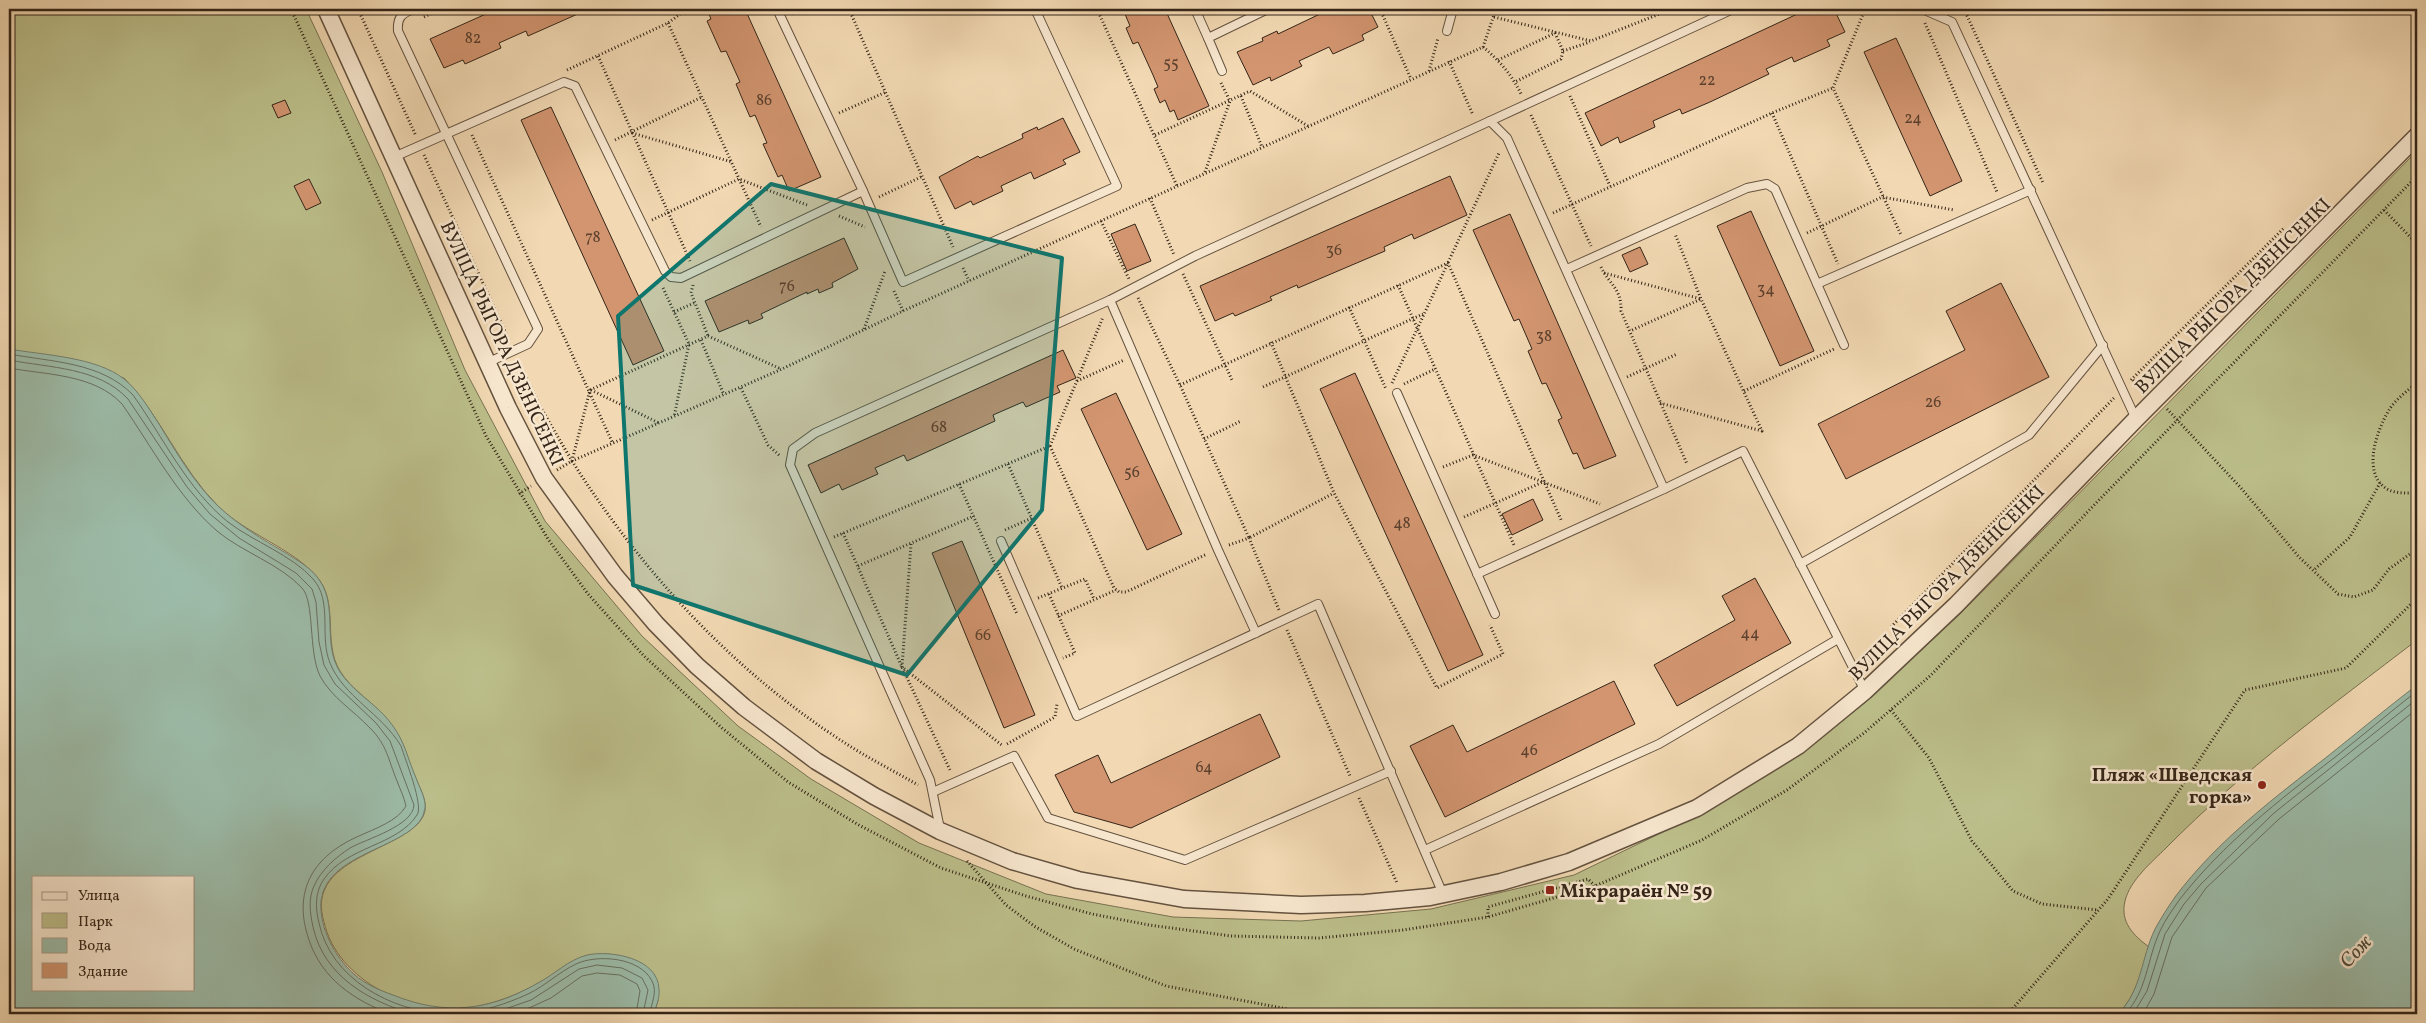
<svg xmlns="http://www.w3.org/2000/svg" width="2426" height="1023" viewBox="0 0 2426 1023" font-family="Vollkorn,serif">
	<style>
		.green { fill: #bcbf8b; stroke: #787252 }
		.water { fill: #9cbba8; stroke: #727f6e; fill-rule: evenodd }
		.lines { fill: none; stroke-linecap: round; stroke-linejoin: round }
		.shore { stroke: #687060; stroke-width: 1 }
		.building { fill: #d29570; stroke: #342518 }
		.lane-casing { stroke: #64523f; stroke-width: 10 }
		.street-casing { stroke: #64523f; stroke-width: 19 }
		.path { stroke: #342518; stroke-width: 3; stroke-dasharray: 1 2.5; stroke-linecap: butt }
		.lane { stroke: #f7e6ce; stroke-width: 8 }
		.street { stroke: #f7e6ce; stroke-width: 16 }
		.marked { fill: #0f766e; fill-opacity: 0.2; stroke: #0f766e; stroke-width: 4; stroke-linejoin: round }
		.poi-dot { fill: #8f2418; stroke: #f7e6ce; stroke-width: 2 }
		.labels { text-anchor: middle; stroke-width: 5; stroke-linejoin: round; paint-order: stroke }
		.number-label { font-size: 16px; fill: #5c412e }
		.street-label { font-size: 19px; fill: #342518; stroke: #f7e6ce }
		.poi-label { font-size: 19px; font-weight: bold; fill: #342518; stroke: #f7e6ce; text-anchor: end }
		.water-label { font-size: 20px; font-style: italic; fill: #4e4a3c; stroke: #f7e6ce }
	</style>
	<rect width="100%" height="100%" fill="#f2d9b3"/>
	<filter id="stains"><feTurbulence type="fractalNoise" baseFrequency=".004" numOctaves="4"/><feColorMatrix values="0 0 0 0 .2 0 0 0 0 .09 0 0 0 0 .02 0 0 0 .5 -.17"/></filter>
	<radialGradient id="worn" r=".72"><stop offset=".6" stop-color="#630" stop-opacity="0"/><stop offset="1" stop-color="#630" stop-opacity=".3"/></radialGradient>
	<path class="green" d="M9,9h297l76,163 83,198 80,151 97,115 96,90 73,53 108,64 127,51 127,23 128,4 130,-12 143,-34 124,-60 103,-61 66,-53 95,-89 455,-461v489c-86,66 -174,130 -251,208 -14,14 -36,32 -41,53 -5,21 8,34 24,46 -7,25 -13,49 -31,67h-1464l4,-14 -48,-46c-38,-1 -41,13 -71,29 -21,12 -46,21 -69,25 -57,9 -133,-27 -146,-86 -3,-10 -4,-21 0,-31 14,-39 95,-48 101,-80 2,-12 -6,-24 -10,-35 -11,-26 -10,-37 -31,-60 -14,-16 -33,-27 -44,-45 -18,-29 0,-70 -24,-95 -24,-28 -70,-42 -98,-70 -38,-38 -57,-90 -94,-128l-115,-29z"/>
	<g class="water">
		<path d="M9,349c34,6 88,8 115,30 15,12 25,30 35,45 17,28 35,59 59,82 20,19 44,33 68,47 12,8 26,15 34,28 18,27 2,63 20,91 12,18 31,29 45,44 20,23 20,36 31,62 3,9 10,20 9,30 -4,40 -99,41 -104,93 -2,27 14,56 33,73 11,10 25,16 39,21 52,21 96,16 145,-12 17,-9 30,-23 49,-28 24,-5 71,3 72,34 1,9 -3,17 -5,25h-645zM34,877h160v112h-160z"/>
		<path d="M2417,685v329h-299c24,-24 23,-56 37,-85 6,-11 13,-22 20,-32 42,-56 99,-99 153,-141 30,-24 59,-48 89,-71z"/>
	</g>
	<g class="lines">
		<g class="shore">
			<path d="M9,354c43,8 92,8 124,41 30,42 54,94 95,127 26,20 64,33 85,57 20,22 6,58 17,84 13,33 52,51 71,83 4,13 23,60 16,69 -20,31 -70,31 -93,64 -9,13 -9,28 -5,44 12,56 72,88 126,91"/>
			<path d="M9,360c41,8 89,7 119,39l59,88 23,27 29,24 57,35 16,16 4,13 3,40 5,23 11,19 41,39 14,18 24,64c-1,21 -48,34 -64,43 -14,9 -29,22 -36,38 -6,13 -4,27 -1,41 11,49 55,74 100,87"/>
			<path d="M9,368c38,7 85,6 113,36 30,43 55,92 95,127 25,21 63,33 85,57 13,14 6,63 18,88 12,22 33,34 50,52 17,17 18,31 27,53 3,8 7,16 9,25 -8,15 -32,23 -47,30 -46,20 -67,55 -50,104 13,39 45,60 81,74"/>
			<path d="M458,1014c24,-2 48,-10 70,-20 17,-8 31,-22 48,-30 21,-10 64,-7 76,17 6,11 -1,22 -2,33"/>
			<polyline points="491,1014 531,1000 579,969 597,965 622,968 642,978 648,990 643,1014"/>
			<polyline points="516,1014 551,998 582,976 597,973 620,975 637,984 640,991 636,1014"/>
			<path d="M2125,1014c22,-22 22,-55 35,-83 5,-11 13,-22 20,-32 43,-55 99,-99 154,-141 28,-22 55,-45 83,-67"/>
			<polyline points="2133,1014 2147,991 2165,934 2184,904 2201,884 2274,813 2417,699"/>
			<polyline points="2143,1014 2154,994 2172,937 2206,888 2279,819 2417,709"/>
		</g>
	</g>
	<g class="building">
		<polygon points="497,9 589,9 528,36 526,31 499,43 501,48 465,64 463,60 444,68 430,39"/>
		<polygon points="707,9 745,9 821,177 789,191 782,175 778,177 763,144 767,143 755,115 750,117 736,84 740,82 726,51 721,52 707,21 711,19"/>
		<polygon points="1135,9 1165,9 1209,106 1178,120 1174,110 1170,112 1165,100 1160,103 1154,89 1158,87 1153,75 1138,42 1133,44 1126,28 1130,26 1125,14"/>
		<polygon points="1320,9 1369,9 1378,27 1362,35 1364,40 1333,54 1329,47 1299,61 1302,66 1271,81 1270,77 1253,85 1237,52 1263,41 1262,38 1277,31 1278,34 1322,13"/>
		<polygon points="1808,9 1834,9 1845,32 1827,40 1830,46 1794,62 1792,57 1766,69 1769,74 1710,102 1682,114 1680,109 1653,121 1655,127 1620,143 1618,137 1601,146 1585,113"/>
		<polygon points="1896,38 1962,181 1930,196 1864,52"/>
		<polygon points="285,100 291,113 278,118 272,105"/>
		<polygon points="551,107 664,351 633,365 521,120"/>
		<polygon points="1063,118 1080,152 1063,160 1066,164 1034,179 1031,172 1001,186 1003,191 973,205 971,201 955,209 939,177 978,156 980,158 1023,138 1022,134 1037,127 1038,130"/>
		<polygon points="1450,176 1467,215 1414,239 1412,234 1384,247 1385,251 1352,265 1298,288 1297,285 1270,297 1272,300 1235,316 1233,313 1215,321 1200,286"/>
		<polygon points="309,179 321,203 306,210 294,186"/>
		<polygon points="1751,211 1814,351 1780,366 1717,226"/>
		<polygon points="1510,214 1616,456 1584,469 1577,453 1573,454 1558,420 1562,418 1546,383 1542,384 1528,351 1532,349 1519,319 1514,321 1473,230"/>
		<polygon points="1135,224 1151,261 1127,271 1111,234"/>
		<polygon points="844,238 858,269 832,283 833,287 819,293 818,289 807,294 807,292 761,314 763,318 749,324 748,320 719,332 705,301"/>
		<polygon points="1640,247 1648,264 1630,272 1622,255"/>
		<polygon points="2001,283 2049,377 1846,479 1818,424 1965,350 1946,311"/>
		<polygon points="1063,350 1076,378 1057,386 1060,392 1026,407 1023,402 993,415 995,421 907,461 904,455 875,468 878,474 842,490 839,484 821,493 808,465"/>
		<polygon points="1355,373 1483,655 1448,671 1320,389"/>
		<polygon points="1116,393 1182,534 1147,550 1081,409"/>
		<polygon points="1533,499 1543,520 1512,535 1502,514"/>
		<polygon points="962,541 1035,715 1004,728 932,553"/>
		<polygon points="1755,578 1791,643 1677,706 1654,665 1735,620 1722,596"/>
		<polygon points="1614,681 1635,724 1445,817 1410,746 1453,725 1467,752"/>
		<polygon points="1260,714 1280,757 1131,828 1074,812 1055,775 1098,755 1111,783"/>
	</g>
	<g class="lines">
		<defs>
			<g id="lane">
				<path d="M413,9c-12,5 -16,9 -15,22l140,298 -10,15 -41,19"/>
				<polyline points="1195,9 1208,38 1268,9"/>
				<polyline points="1922,9 1952,22 2136,419"/>
				<polyline points="1447,31 1453,9"/>
				<polyline points="1208,38 1222,71"/>
				<polyline points="1490,121 1733,9"/>
				<polyline points="394,157 564,82 575,86 665,271 671,277 681,278 863,191 777,9"/>
				<polyline points="863,191 903,282 1117,186 1035,9"/>
				<polyline points="1567,269 1747,188 1767,184 1775,189 1844,345"/>
				<polyline points="1817,284 2031,190"/>
				<polyline points="1110,300 1218,550 1256,633"/>
				<polyline points="1397,393 1495,614"/>
				<polyline points="1001,541 1077,716 1318,604 1443,894"/>
				<polyline points="1800,564 2029,435 2103,345"/>
				<polyline points="1477,574 1664,489 1743,451 1865,691"/>
				<polyline points="933,792 1014,756 1048,818 1185,860 1391,771"/>
				<polyline points="940,829 930,780 790,465 793,449 815,433 1110,300 1195,256 1490,121 1507,138 1664,489"/>
				<polyline points="1425,850 1659,744 1838,639"/>
			</g>
			<polyline id="street" points="326,9 508,408 544,478 615,576 656,624 697,666 744,707 816,761 874,796 940,831 1012,861 1078,880 1184,899 1301,905 1365,903 1430,897 1501,882 1569,862 1697,808 1798,746 1865,691 1956,605 2136,419 2417,136"/>
		</defs>
		<use href="#lane" class="lane-casing"/>
		<use href="#street" class="street-casing"/>
		<g class="path">
			<polyline points="291,9 486,436 548,539 588,594 643,655 722,728 788,782 857,824 941,868 1026,896 1092,914 1149,925 1231,936 1319,938 1403,930 1488,917 1595,886 1702,840 1787,790 1864,733 1930,676 2099,500 2417,176"/>
			<polyline points="358,9 416,136"/>
			<polyline points="849,9 953,247"/>
			<polyline points="1097,9 1177,186"/>
			<polyline points="1380,9 1411,79"/>
			<polyline points="1865,9 1833,88 1901,235"/>
			<polyline points="1964,9 2043,183"/>
			<polyline points="792,14 803,9"/>
			<polyline points="424,17 441,9"/>
			<polyline points="1494,17 1591,41 1672,9"/>
			<polyline points="668,23 761,227"/>
			<polyline points="1925,23 1997,192"/>
			<path d="M1483,47c16,13 29,28 38,47"/>
			<polyline points="1563,51 1590,42"/>
			<polyline points="598,56 690,261"/>
			<polyline points="1498,60 1555,33 1563,51 1561,59 1515,82"/>
			<polyline points="1449,61 1473,115"/>
			<polyline points="567,70 668,23 687,9"/>
			<polyline points="1429,71 1438,38"/>
			<polyline points="1241,96 1262,147"/>
			<polyline points="1570,96 1610,186"/>
			<polyline points="839,113 886,92"/>
			<polyline points="1772,113 1838,264"/>
			<polyline points="1531,115 1591,246"/>
			<polyline points="632,133 732,162"/>
			<polyline points="472,135 613,444"/>
			<polyline points="1155,135 1250,91 1308,126"/>
			<polyline points="615,140 702,97"/>
			<polyline points="424,155 509,340"/>
			<polyline points="1205,172 1230,101 1221,83"/>
			<polyline points="879,197 921,177"/>
			<polyline points="1150,198 1174,255"/>
			<polyline points="2384,210 2417,244"/>
			<polyline points="1553,213 1772,113 1833,88"/>
			<polyline points="839,216 865,227"/>
			<polyline points="652,220 739,179 807,205"/>
			<polyline points="1101,221 1129,279"/>
			<polyline points="1807,233 1882,197 1954,210"/>
			<path d="M1601,267c8,17 21,22 20,44l66,153"/>
			<polyline points="963,268 969,281"/>
			<polyline points="1604,273 1701,299 1630,331"/>
			<polyline points="1183,274 1232,380"/>
			<polyline points="693,285 691,293 708,336"/>
			<polyline points="1398,285 1514,545"/>
			<polyline points="663,288 689,344 674,417"/>
			<polyline points="894,291 903,311"/>
			<polyline points="1138,298 1180,385 1249,538 1334,493"/>
			<polyline points="1349,307 1386,389"/>
			<polyline points="674,312 694,303"/>
			<polyline points="864,329 885,271"/>
			<polyline points="701,340 724,395"/>
			<polyline points="1271,342 1334,493 1437,688 1503,654 1490,625"/>
			<polyline points="519,362 541,408 572,461 782,369 903,311 1483,47 1496,9"/>
			<polyline points="1627,377 1677,354"/>
			<polyline points="2131,380 2285,227"/>
			<polyline points="2133,380 2143,389"/>
			<polyline points="1077,381 1124,360"/>
			<polyline points="1392,383 1499,153"/>
			<path d="M2417,383c-9,7 -22,17 -28,27 -12,20 -28,63 -2,79 9,5 20,4 30,4"/>
			<polyline points="1404,384 1435,369"/>
			<polyline points="1180,385 1448,263 1562,522"/>
			<polyline points="1263,387 1423,314"/>
			<polyline points="741,388 768,445 780,456"/>
			<polyline points="591,390 659,423"/>
			<polyline points="1744,391 1834,349"/>
			<polyline points="1660,403 1762,431 1701,299 1675,234"/>
			<polyline points="2167,409 2241,488 2299,557 2338,594 2354,597 2373,590 2389,569 2417,549"/>
			<polyline points="1204,439 1241,421"/>
			<polyline points="1050,446 1114,588 1119,592 1126,592 1207,554"/>
			<path d="M572,461c71,112 161,210 273,282 23,15 49,28 73,42"/>
			<polyline points="1008,464 1062,588"/>
			<polyline points="1443,467 1473,455 1600,504"/>
			<polyline points="557,470 572,461 590,390 708,336 781,369"/>
			<polyline points="959,484 1017,614"/>
			<polyline points="519,494 531,486"/>
			<polyline points="1464,517 1543,482"/>
			<polyline points="1005,530 1032,518"/>
			<polyline points="843,533 902,667 950,770"/>
			<polyline points="834,537 1050,446 1103,317"/>
			<polyline points="911,544 902,667 1003,746"/>
			<polyline points="1229,545 1249,538 1279,610"/>
			<polyline points="858,566 974,516"/>
			<polyline points="2315,569 2350,537 2380,483"/>
			<polyline points="1049,594 1075,653 1063,658"/>
			<polyline points="1038,598 1085,579 1094,599"/>
			<polyline points="1058,616 1116,590"/>
			<polyline points="1891,627 2114,398"/>
			<polyline points="1287,630 1350,776"/>
			<polyline points="1891,710 1929,758 1972,841 2013,891 2042,904 2098,910"/>
			<polyline points="1007,744 1055,717 1057,704"/>
			<polyline points="1359,798 1397,883"/>
			<polyline points="967,861 1006,905 1034,926 1074,949 1166,986 1314,1014"/>
			<polyline points="1488,917 1488,907 1588,879 1595,886"/>
			<polyline points="2008,1014 2108,899 2245,690 2346,668 2417,598"/>
		</g>
		<use href="#lane" class="lane"/>
		<use href="#street" class="street"/>
	</g>
	<path class="marked" d="M771,184l291,74 -20,252 -135,165 -274,-90 -15,-269z"/>
	<g class="poi-dot">
		<circle cx="2262" cy="785" r="5"/>
		<rect x="1545" y="885" width="10" height="10" rx="2.5"/>
	</g>
	<g class="labels">
		<g class="number-label">
			<text x="473" y="43">82</text>
			<text x="1171" y="68">55</text>
			<text x="1707" y="85">22</text>
			<text x="764" y="105">86</text>
			<text x="1913" y="123">24</text>
			<text x="593" y="242">78</text>
			<text x="1334" y="255">36</text>
			<text x="787" y="291">76</text>
			<text x="1766" y="294">34</text>
			<text x="1544" y="341">38</text>
			<text x="1933" y="407">26</text>
			<text x="939" y="432">68</text>
			<text x="1132" y="477">56</text>
			<text x="1402" y="528">48</text>
			<text x="1750" y="638">44</text>
			<text x="983" y="640">66</text>
			<text x="1529" y="755">46</text>
			<text x="1204" y="772">64</text>
		</g>
		<g class="street-label">
			<text transform="translate(2232 295) rotate(-45)" y="7">ВУЛІЦА РЫГОРА ДЗЕНІСЕНКІ</text>
			<text transform="translate(503 343) rotate(65)" y="7">ВУЛІЦА РЫГОРА ДЗЕНІСЕНКІ</text>
			<text transform="translate(1946 582) rotate(-45)" y="7">ВУЛІЦА РЫГОРА ДЗЕНІСЕНКІ</text>
		</g>
		<g class="poi-label">
			<text x="2252" y="781">Пляж «Шведская<tspan x="2252" dy="22">горка»</tspan></text>
			<text x="1560" y="897" text-anchor="start">Мікрараён № 59</text>
		</g>
		<g class="water-label">
			<text transform="translate(2355 951) rotate(-47)" y="7">Сож</text>
		</g>
	</g>
	<rect width="2426" height="1023" fill="none" stroke="#f2d9b3" stroke-width="30"/>
	<rect x="10" y="10" width="2406" height="1003" fill="none" stroke="#342518" stroke-width="2.5"/>
	<rect x="15" y="15" width="2396" height="993" fill="none" stroke="#342518"/>
	<rect x="32" y="876" width="162" height="115" fill="#f7e6ce" stroke="#a99985"/>
	<rect x="42" y="892" width="25" height="8" fill="#f7e6ce" stroke="#a99985"/>
	<text x="78" y="900" font-size="15" fill="#342518">Улица</text>
	<rect x="42" y="913" width="25" height="15" fill="#bcbf8b" stroke="#a99985"/>
	<text x="78" y="926" font-size="15" fill="#342518">Парк</text>
	<rect x="42" y="938" width="25" height="15" fill="#9cbba8" stroke="#a99985"/>
	<text x="78" y="950" font-size="15" fill="#342518">Вода</text>
	<rect x="42" y="963" width="25" height="15" fill="#d29570" stroke="#a99985"/>
	<text x="78" y="976" font-size="15" fill="#342518">Здание</text>
	<rect width="100%" height="100%" filter="url(#stains)"/>
	<rect width="100%" height="100%" fill="url(#worn)"/>
</svg>
